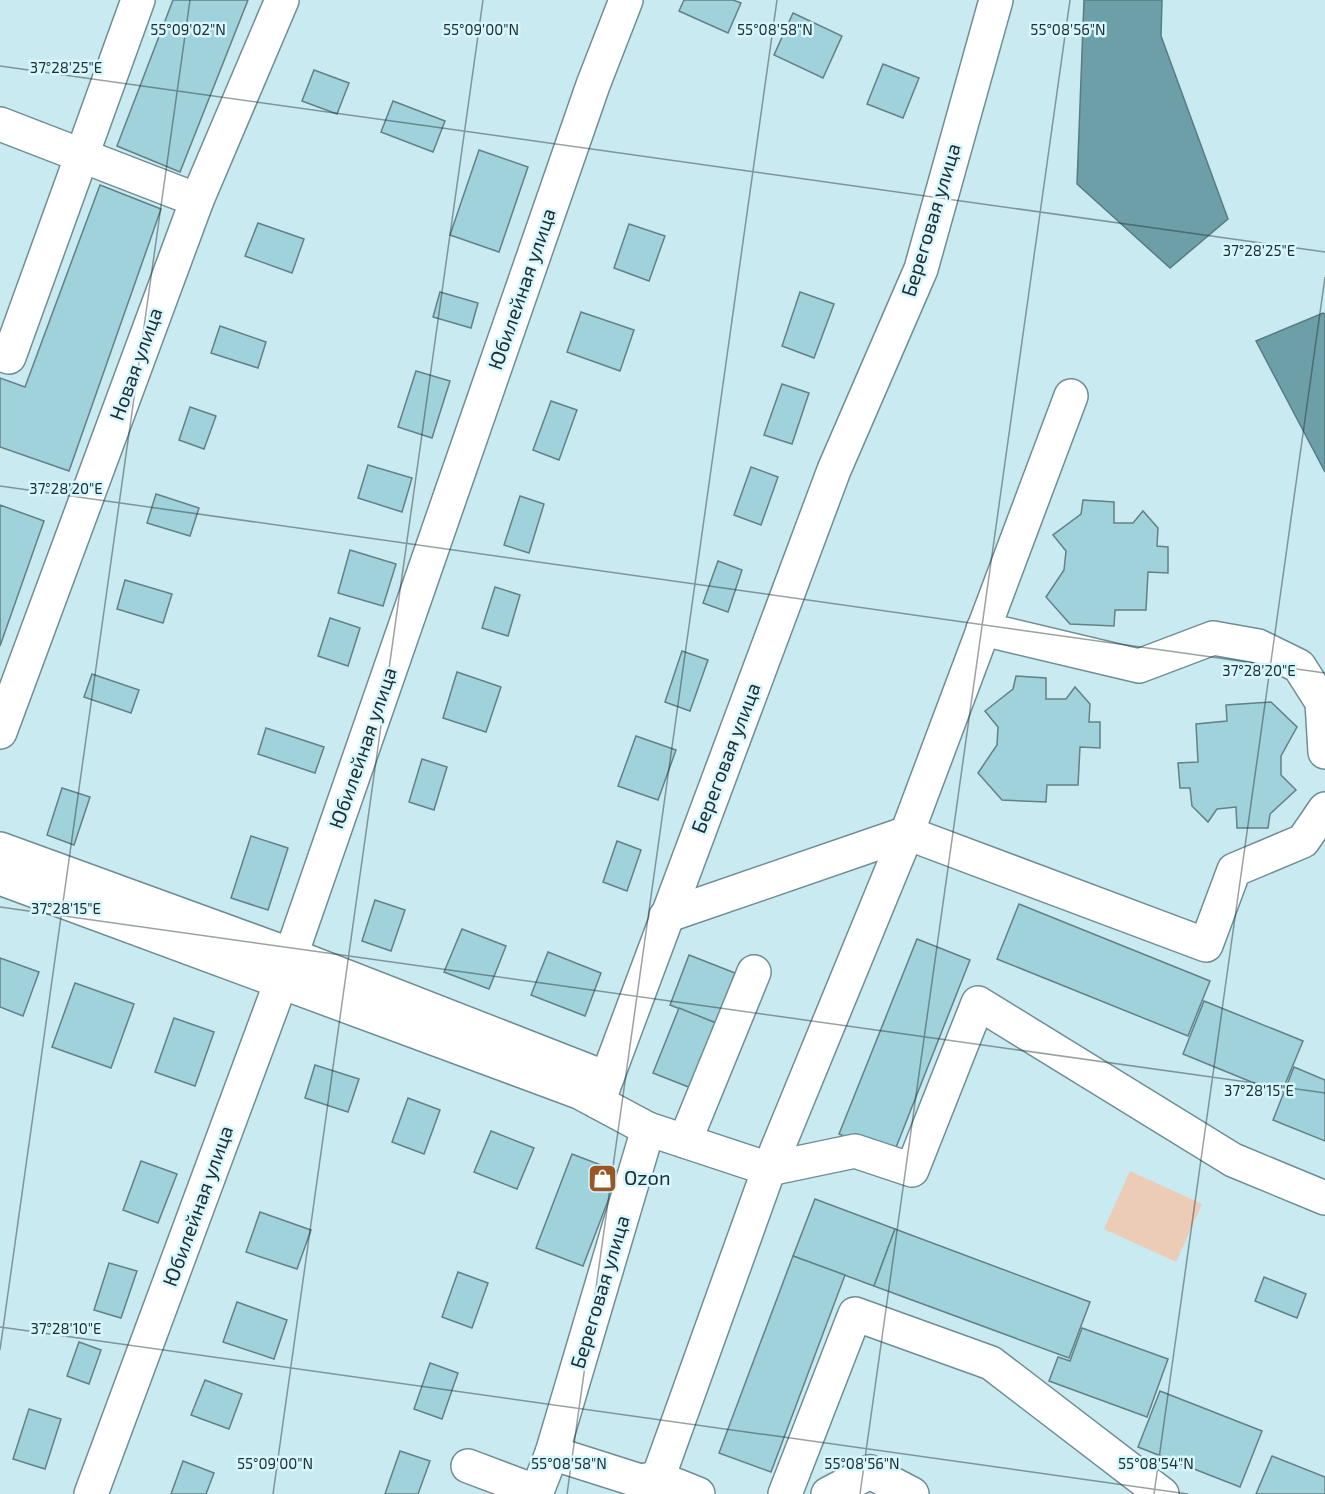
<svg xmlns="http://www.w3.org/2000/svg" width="1325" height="1494" viewBox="0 0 1325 1494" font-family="'Exo 2',sans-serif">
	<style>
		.green { fill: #edccb7 }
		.water { fill: #6d9fa8; stroke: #567d84; stroke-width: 1.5 }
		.building { fill: #9fd2db; stroke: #638187; stroke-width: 1.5 }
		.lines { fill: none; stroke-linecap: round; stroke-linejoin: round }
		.minor-casing { stroke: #6f8e94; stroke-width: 36 }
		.minor { stroke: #fff; stroke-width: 33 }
		.ticks { fill: none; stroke: #212e31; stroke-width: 1.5; stroke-opacity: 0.45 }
		.labels { text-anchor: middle; stroke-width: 5; stroke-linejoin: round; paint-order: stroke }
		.street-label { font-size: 20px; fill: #212e31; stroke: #d6f7fe }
		.poi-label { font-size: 20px; fill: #212e31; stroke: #d6f7fe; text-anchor: start }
		.ticks-label { font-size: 15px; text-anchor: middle; fill: #212e31; stroke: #d6f7fe; stroke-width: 5; stroke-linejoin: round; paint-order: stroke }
	</style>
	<rect width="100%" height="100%" fill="#c9eaf0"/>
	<polygon class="green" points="1130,1171 1202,1204 1176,1262 1104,1229"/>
	<g class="water">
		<polygon points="1084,0 1162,0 1161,36 1228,219 1170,268 1077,184"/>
		<polygon points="1323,313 1325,314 1325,472 1256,341"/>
	</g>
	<g class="building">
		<polygon points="173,0 248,0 180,172 117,146"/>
		<polygon points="684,0 733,0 741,3 728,33 679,11"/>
		<polygon points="793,13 842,36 823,78 774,55"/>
		<polygon points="883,64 919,78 903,118 867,104"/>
		<polygon points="314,70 349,83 337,114 302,101"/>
		<polygon points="393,101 445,121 433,152 381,132"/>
		<polygon points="479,150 528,167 499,252 450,235"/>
		<polygon points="100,185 161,209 69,471 0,447 0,378 25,387"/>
		<polygon points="258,223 304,239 292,273 245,256"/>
		<polygon points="629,224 665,236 649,281 614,268"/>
		<polygon points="440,292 478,303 471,328 433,317"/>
		<polygon points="800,292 834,304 814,358 782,346"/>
		<polygon points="581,312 634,330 620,371 567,352"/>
		<polygon points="220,326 266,342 258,368 211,353"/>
		<polygon points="416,371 450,381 432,438 398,427"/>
		<polygon points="782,384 809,393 792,444 764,435"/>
		<polygon points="551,401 577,410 559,460 533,450"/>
		<polygon points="190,407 216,416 204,449 179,440"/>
		<polygon points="368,465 412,478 402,512 358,498"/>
		<polygon points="751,467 778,477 761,525 734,515"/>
		<polygon points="156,494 199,508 190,536 147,523"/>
		<polygon points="520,496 544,504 529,553 504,545"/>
		<polygon points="1083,500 1114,502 1114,523 1133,523 1143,511 1158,528 1157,546 1168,547 1168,573 1148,572 1146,610 1115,610 1114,626 1070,624 1046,597 1064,570 1066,551 1053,535 1081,514"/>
		<polygon points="0,505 44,521 0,646"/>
		<polygon points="350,550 396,564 383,606 338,593"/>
		<polygon points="718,561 742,570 728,612 703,603"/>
		<polygon points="125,580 172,594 163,623 117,609"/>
		<polygon points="495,587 520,595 508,636 482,628"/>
		<polygon points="330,618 360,628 348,666 318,656"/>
		<polygon points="682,651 708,660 690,711 665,702"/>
		<polygon points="457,672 501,687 486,732 443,718"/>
		<polygon points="92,674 139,690 131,713 84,697"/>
		<polygon points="1016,676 1046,678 1046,699 1066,699 1075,687 1090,704 1089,722 1100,722 1100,748 1080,747 1078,785 1047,785 1046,802 1002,800 978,773 997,745 998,727 985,711 1013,689"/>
		<polygon points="1271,702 1297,727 1281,756 1281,775 1296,790 1270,814 1268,828 1237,828 1236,807 1217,809 1208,822 1192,806 1190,788 1180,788 1178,763 1198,762 1196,724 1227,721 1226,705"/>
		<polygon points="266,728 324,747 315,773 258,754"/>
		<polygon points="636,736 676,750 658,800 618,786"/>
		<polygon points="422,759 447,767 434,810 409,802"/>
		<polygon points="62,788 90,797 74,845 47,835"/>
		<polygon points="251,836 288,848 268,910 231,898"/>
		<polygon points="617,841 641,850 627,891 603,882"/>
		<polygon points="375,900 405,910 391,951 362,941"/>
		<polygon points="1019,904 1210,981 1188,1036 997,959"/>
		<polygon points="462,929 506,946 489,989 444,972"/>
		<polygon points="917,939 970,960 893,1155 839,1134"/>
		<polygon points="548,952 601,973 585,1016 531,995"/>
		<polygon points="689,955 735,973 716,1023 670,1005"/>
		<polygon points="0,958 39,972 23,1016 0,1007"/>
		<polygon points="75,983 134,1004 111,1068 52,1047"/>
		<polygon points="1204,1001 1303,1041 1281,1094 1183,1054"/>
		<polygon points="679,1008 716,1023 691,1088 653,1073"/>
		<polygon points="174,1018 214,1032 195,1086 155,1072"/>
		<polygon points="315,1065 359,1079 348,1112 305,1098"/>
		<polygon points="1294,1067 1325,1080 1325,1141 1273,1120"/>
		<polygon points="408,1098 440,1110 424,1154 392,1142"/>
		<polygon points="491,1131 534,1148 517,1189 474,1172"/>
		<polygon points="572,1154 619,1172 583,1266 536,1248"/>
		<polygon points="141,1161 177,1174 158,1223 123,1210"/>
		<polygon points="815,1199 895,1229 874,1286 793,1256"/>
		<polygon points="260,1212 311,1230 297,1269 246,1252"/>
		<polygon points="895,1229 1090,1302 1069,1358 874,1286"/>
		<polygon points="793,1256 845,1275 771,1472 719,1453"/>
		<polygon points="109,1263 137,1271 121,1318 94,1310"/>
		<polygon points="458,1272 488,1283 472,1328 442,1317"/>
		<polygon points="1264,1277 1306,1294 1297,1318 1255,1301"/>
		<polygon points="237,1302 287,1320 274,1359 223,1342"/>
		<polygon points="1082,1328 1168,1359 1147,1417 1049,1381 1058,1357 1070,1361"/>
		<polygon points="79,1342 101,1350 89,1384 67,1376"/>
		<polygon points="430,1363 458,1373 442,1419 414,1409"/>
		<polygon points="205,1380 242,1394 229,1429 191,1415"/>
		<polygon points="1160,1391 1262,1431 1240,1487 1138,1447"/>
		<polygon points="29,1409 61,1419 45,1469 13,1459"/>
		<polygon points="400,1451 430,1461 418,1494 385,1494"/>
		<polygon points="1272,1456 1325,1477 1325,1494 1256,1494"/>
		<polygon points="183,1461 214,1473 206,1494 171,1494"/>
	</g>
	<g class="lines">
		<defs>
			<g id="minor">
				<polyline points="0,124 197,200"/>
				<polyline points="0,354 9,357 138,0"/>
				<polyline points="983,629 1139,666 1213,638 1258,646 1299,666 1322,702 1325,752"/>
				<polyline points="0,732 197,200 282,0"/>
				<polyline points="0,849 291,955 596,1074"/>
				<polyline points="0,878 579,1092 648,1129 552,1453 536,1494"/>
				<polyline points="666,916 907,833 1206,945 1234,870 1303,841 1325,809"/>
				<polyline points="598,1102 834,470 921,269 996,0"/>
				<polyline points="648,1129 769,1169 855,1151 912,1170 978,1003 1233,1160 1325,1198"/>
				<polyline points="685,1141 754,972"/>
				<polyline points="552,1453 640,1481 658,1478 698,1494"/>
				<polyline points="468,1466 537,1492"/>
				<polyline points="658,1478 769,1169 907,833 1071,396"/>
				<polyline points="91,1494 291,955 593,85 626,0"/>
				<polyline points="785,1494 855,1314 991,1363 1162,1494"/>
				<polyline points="828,1494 870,1472 912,1494"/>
			</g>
		</defs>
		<use href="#minor" class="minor-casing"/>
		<use href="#minor" class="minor"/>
	</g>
	<path class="ticks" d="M0,66l1325,186M0,486l1325,187M0,907l1325,186M0,1327l1188,167M0,1350l190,-1350M273,1494l210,-1494M567,1494l210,-1494M860,1494l210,-1494M1154,1494l171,-1217"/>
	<defs>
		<symbol id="shop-square" viewBox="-11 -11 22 22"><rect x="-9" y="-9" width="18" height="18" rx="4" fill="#995726" stroke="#d6f7fe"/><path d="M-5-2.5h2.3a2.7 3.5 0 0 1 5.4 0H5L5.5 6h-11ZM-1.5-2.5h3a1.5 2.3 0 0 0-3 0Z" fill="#fff"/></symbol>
	</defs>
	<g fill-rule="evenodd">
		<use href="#shop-square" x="586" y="1162" width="33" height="33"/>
	</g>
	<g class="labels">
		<g class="street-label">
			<text transform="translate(931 220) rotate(-73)" y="7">Береговая улица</text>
			<text transform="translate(522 289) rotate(-71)" y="7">Юбилейная улица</text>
			<text transform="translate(136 364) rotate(-70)" y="7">Новая улица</text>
			<text transform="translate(363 748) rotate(-71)" y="7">Юбилейная улица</text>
			<text transform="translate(726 758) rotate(-69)" y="7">Береговая улица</text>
			<text transform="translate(198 1206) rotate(-70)" y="7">Юбилейная улица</text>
			<text transform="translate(600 1292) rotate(-73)" y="7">Береговая улица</text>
		</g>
		<g class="poi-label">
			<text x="624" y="1185">Ozon</text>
		</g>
	</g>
	<g class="ticks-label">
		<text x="188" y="35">55°09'02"N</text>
		<text x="481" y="35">55°09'00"N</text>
		<text x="775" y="35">55°08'58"N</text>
		<text x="1068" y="35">55°08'56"N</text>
		<text x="66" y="73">37°28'25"E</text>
		<text x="1259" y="256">37°28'25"E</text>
		<text x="66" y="494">37°28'20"E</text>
		<text x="1259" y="676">37°28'20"E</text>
		<text x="66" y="914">37°28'15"E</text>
		<text x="1259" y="1096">37°28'15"E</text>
		<text x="66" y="1334">37°28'10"E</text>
		<text x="275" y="1469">55°09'00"N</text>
		<text x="569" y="1469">55°08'58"N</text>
		<text x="862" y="1469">55°08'56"N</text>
		<text x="1156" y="1469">55°08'54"N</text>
	</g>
</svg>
